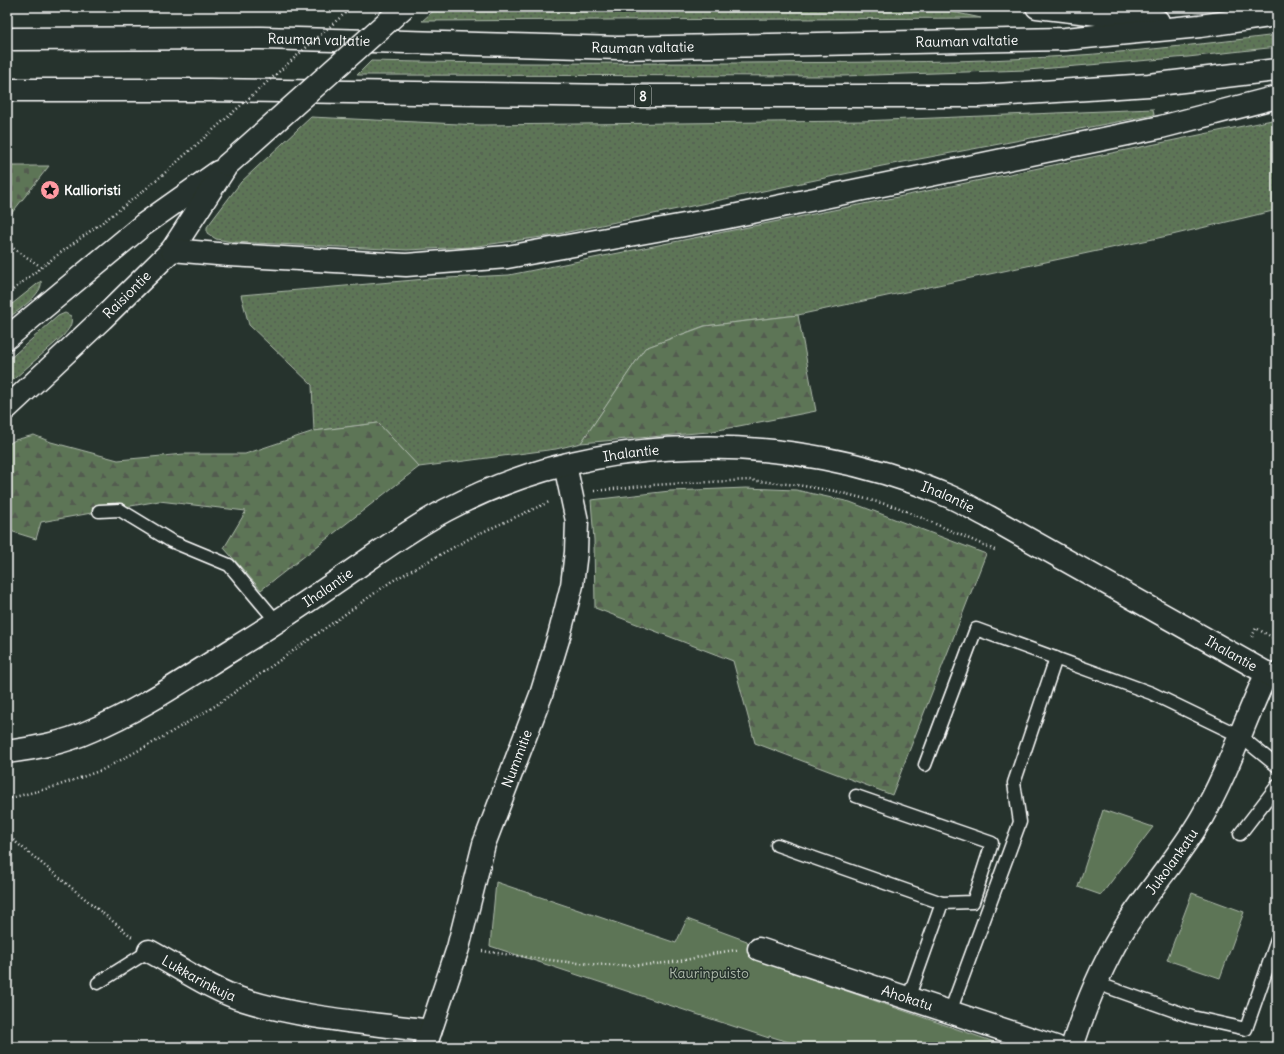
<svg xmlns="http://www.w3.org/2000/svg" width="1284" height="1054" viewBox="0 0 1284 1054" font-family="Delius,sans-serif">
	<style>
		.grass { fill: url(#grass-dots); stroke: #aebaab }
		.forest { fill: url(#forest-firs); stroke: #aebaab }
		.cemetery { fill: url(#cemetery-stones); stroke: #aebaab }
		.park { fill: #5d7457; stroke: #aebaab }
		.lines { fill: none; stroke-linecap: round; stroke-linejoin: round }
		.lane-casing { stroke: #fff; stroke-width: 15 }
		.street-casing { stroke: #fff; stroke-width: 25 }
		.secondary-casing { stroke: #fff; stroke-width: 25 }
		.highway-casing { stroke: #fff; stroke-width: 25 }
		.path { stroke: #fff; stroke-width: 2.5; stroke-dasharray: 1 3; stroke-linecap: butt }
		.lane { stroke: #26332d; stroke-width: 12 }
		.street { stroke: #26332d; stroke-width: 22 }
		.secondary { stroke: #26332d; stroke-width: 22 }
		.highway { stroke: #26332d; stroke-width: 22 }
		.secondary-bridge-casing { stroke: #fff; stroke-width: 25; stroke-linecap: butt }
		.path-bridge { stroke: #fff; stroke-width: 2.5; stroke-dasharray: 1 3; stroke-linecap: butt }
		.secondary-bridge { stroke: #26332d; stroke-width: 22 }
		.labels { text-anchor: middle; stroke-width: 3; stroke-linejoin: round; paint-order: stroke }
		.shield { fill: #26332d; stroke: #bec2c0; stroke-width: 1 }
		.shield-label { font-size: 13px; font-weight: bold; fill: #fff }
		.street-label { font-size: 14px; fill: #fff; stroke: #26332d }
		.poi-label { font-size: 14px; font-weight: bold; fill: #fff; stroke: #26332d; text-anchor: start }
		.park-label { font-size: 14px; fill: #aebaab; stroke: #26332d }
	</style>
	<defs>
		<pattern id="grass-dots" width="8" height="8" patternUnits="userSpaceOnUse"><rect width="8" height="8" fill="#5d7457"/><path d="M2 2h.1M6 6h.1" fill="none" stroke="#535c50" stroke-width="1.8" stroke-linecap="round"/></pattern>
		<pattern id="forest-firs" width="22" height="20" patternUnits="userSpaceOnUse"><rect width="22" height="20" fill="#5d7457"/><path d="M5 1l3.5 6h-7zM16 11l3.5 6h-7z" fill="#535c50"/></pattern>
		<pattern id="cemetery-stones" width="16" height="16" patternUnits="userSpaceOnUse"><rect width="16" height="16" fill="#5d7457"/><path d="M2 7V4a2 2 0 0 1 4 0v3zM10 15v-3a2 2 0 0 1 4 0v3z" fill="#535c50"/></pattern>
	</defs>
	<rect width="100%" height="100%" fill="#26332d"/>
	<filter id="ink" filterUnits="userSpaceOnUse"><feTurbulence type="fractalNoise" baseFrequency=".025" numOctaves="2"/><feDisplacementMap in="SourceGraphic" scale="8" xChannelSelector="R" yChannelSelector="G"/><feConvolveMatrix kernelMatrix="1 2 1 2 8 2 1 2 1" color-interpolation-filters="sRGB"/></filter>
	<g filter="url(#ink)">
		<g class="grass">
			<polygon points="438,7 929,7 981,18 422,21"/>
			<path d="M1277,35v12l-89,10 -161,13 -184,6 -486,-1 14,-14c125,3 249,2 374,2 96,-1 192,0 287,-5 82,-4 164,-13 245,-23z"/>
			<polygon points="1153,109 1154,115 882,166 549,236 470,247 407,250 232,242 216,239 207,233 207,227 241,182 311,117 480,125 676,123 861,121"/>
			<polygon points="1277,119 1277,210 1172,235 798,315 704,326 645,348 581,443 556,449 419,467 378,423 314,431 312,385 249,325 241,295 426,279 509,275 898,197"/>
			<path d="M41,281c3,13 -24,30 -34,38v-11z"/>
			<path d="M65,313l6,3c2,9 -3,14 -8,20l-56,49v-24l51,-45z"/>
		</g>
		<g class="forest">
			<polygon points="798,315 816,411 708,432 581,443 645,348 705,326"/>
			<polygon points="378,423 419,467 261,590 224,548 246,511 159,501 41,522 36,539 7,530 7,445 15,440 34,435 51,442 118,460 184,454 245,454 314,431"/>
			<polygon points="746,488 796,490 850,502 986,554 892,795 755,743 733,661 595,608 594,540 591,500 670,491"/>
		</g>
		<polygon class="cemetery" points="7,166 49,166 7,219"/>
		<g class="park">
			<polygon points="1103,810 1153,827 1101,895 1078,887"/>
			<polygon points="496,882 676,943 687,919 747,941 751,958 1009,1047 805,1047 769,1036 769,1038 490,946"/>
			<polygon points="1192,893 1244,912 1220,978 1167,960"/>
		</g>
		<g class="lines">
			<defs>
				<g id="lane">
					<polyline points="99,511 120,510 171,541 229,565 277,622"/>
					<polyline points="925,765 976,629 1151,693 1240,736 1277,766"/>
					<polyline points="1240,834 1277,786"/>
					<polyline points="777,845 942,903 973,902 992,843 856,796"/>
					<polyline points="98,983 149,951"/>
					<polyline points="1096,983 1192,1017 1246,1029 1277,940"/>
					<polyline points="908,999 942,903"/>
					<polyline points="950,1012 1020,822 1014,783 1056,658"/>
				</g>
				<g id="street">
					<path id="s1" d="M759,949l297,98"/>
					<path id="s2" d="M149,951c28,15 65,40 95,49 60,19 125,23 186,31"/>
					<path id="s3" d="M425,1047l33,-99 26,-104 57,-149 18,-59 13,-51 4,-33 1,-31 -12,-56"/>
					<path id="s4" d="M1072,1047c14,-43 31,-86 56,-124 23,-36 53,-69 74,-106 27,-46 42,-97 65,-144"/>
				</g>
				<g id="secondary">
					<polyline points="7,338 143,225 218,172"/>
					<path id="s5" d="M7,408l95,-89 70,-69 55,-85"/>
					<path id="s6" d="M7,752c28,-4 57,-9 83,-21 51,-21 98,-54 145,-83 41,-25 81,-52 121,-80 29,-20 58,-41 90,-58 151,-80 343,-81 500,-15 15,6 29,15 43,22l288,162"/>
				</g>
				<g id="highway">
					<polyline points="1037,7 1158,21"/>
					<path id="s7" d="M7,39l254,-1 357,10 447,-9 135,-13 77,-11"/>
					<polyline points="7,90 209,90 619,96 980,96 1149,85 1277,70"/>
					<polyline points="172,250 229,255 406,265 507,257 723,218 1161,127 1277,97"/>
				</g>
			</defs>
			<use href="#lane" class="lane-casing"/>
			<use href="#street" class="street-casing"/>
			<use href="#secondary" class="secondary-casing"/>
			<use href="#highway" class="highway-casing"/>
			<g class="path">
				<polyline points="7,244 40,266"/>
				<path d="M7,295c55,-47 117,-84 170,-133"/>
				<polyline points="594,491 652,485 749,480 797,485 835,491 897,507 997,551"/>
				<polyline points="1252,637 1256,628 1277,640"/>
				<polyline points="7,799 57,786 102,770 158,740 215,706 392,581 476,535 549,502"/>
				<polyline points="7,835 132,937"/>
				<path d="M482,951c62,8 128,20 191,11 22,-3 42,-10 64,-12"/>
			</g>
			<use href="#lane" class="lane"/>
			<use href="#street" class="street"/>
			<use href="#secondary" class="secondary"/>
			<use href="#highway" class="highway"/>
			<defs>
				<polyline id="secondary-bridge" points="227,165 404,7"/>
			</defs>
			<use href="#secondary-bridge" class="secondary-bridge-casing"/>
			<polyline class="path-bridge" points="177,162 352,7"/>
			<use href="#secondary-bridge" class="secondary-bridge"/>
		</g>
	</g>
	<defs>
		<symbol id="sight-disc" viewBox="-11 -11 22 22"><circle r="9.5" fill="#ff9aa2" stroke="#26332d"/><path d="M0-6L1.8-2.2L6-1.7L2.9 1.2L3.7 5.4L0 3.3L-3.7 5.4L-2.9 1.2L-6-1.7L-1.8-2.2Z" fill="#111"/></symbol>
	</defs>
	<g fill-rule="evenodd">
		<use href="#sight-disc" x="39" y="179" width="22" height="22"/>
	</g>
	<g class="labels">
		<rect class="shield" x="635" y="85" width="16" height="22" rx="3"/>
		<g class="shield-label">
			<text x="643" y="101">8</text>
		</g>
		<g class="street-label">
			<text dy="5" stroke="none"><textPath href="#s7" startOffset="312">Rauman valtatie</textPath></text>
			<text dy="5" stroke="none"><textPath href="#s7" startOffset="960">Rauman valtatie</textPath></text>
			<text dy="5" stroke="none"><textPath href="#s7" startOffset="636">Rauman valtatie</textPath></text>
			<text dy="5" stroke="none"><textPath href="#s5" startOffset="165">Raisiontie</textPath></text>
			<text dy="5" stroke="none"><textPath href="#s6" startOffset="700">Ihalantie</textPath></text>
			<text dy="5" stroke="none"><textPath href="#s6" startOffset="1024">Ihalantie</textPath></text>
			<text dy="5" stroke="none"><textPath href="#s6" startOffset="364">Ihalantie</textPath></text>
			<text dy="5" stroke="none"><textPath href="#s6" startOffset="1348">Ihalantie</textPath></text>
			<text dy="5" stroke="none"><textPath href="#s3" startOffset="303">Nummitie</textPath></text>
			<text dy="5" stroke="none"><textPath href="#s4" startOffset="212">Jukolankatu</textPath></text>
			<text dy="5" stroke="none"><textPath href="#s2" startOffset="57">Lukkarinkuja</textPath></text>
			<text dy="5" stroke="none"><textPath href="#s1" startOffset="156">Ahokatu</textPath></text>
		</g>
		<g class="poi-label">
			<text x="64" y="195">Kallioristi</text>
		</g>
		<g class="park-label">
			<text x="709" y="978">Kaurinpuisto</text>
		</g>
	</g>
	<rect width="1284" height="1054" fill="none" stroke="#26332d" stroke-width="24"/>
	<rect x="12" y="12" width="1260" height="1030" fill="none" stroke="#fff" stroke-width="1.5" filter="url(#ink)"/>
</svg>
